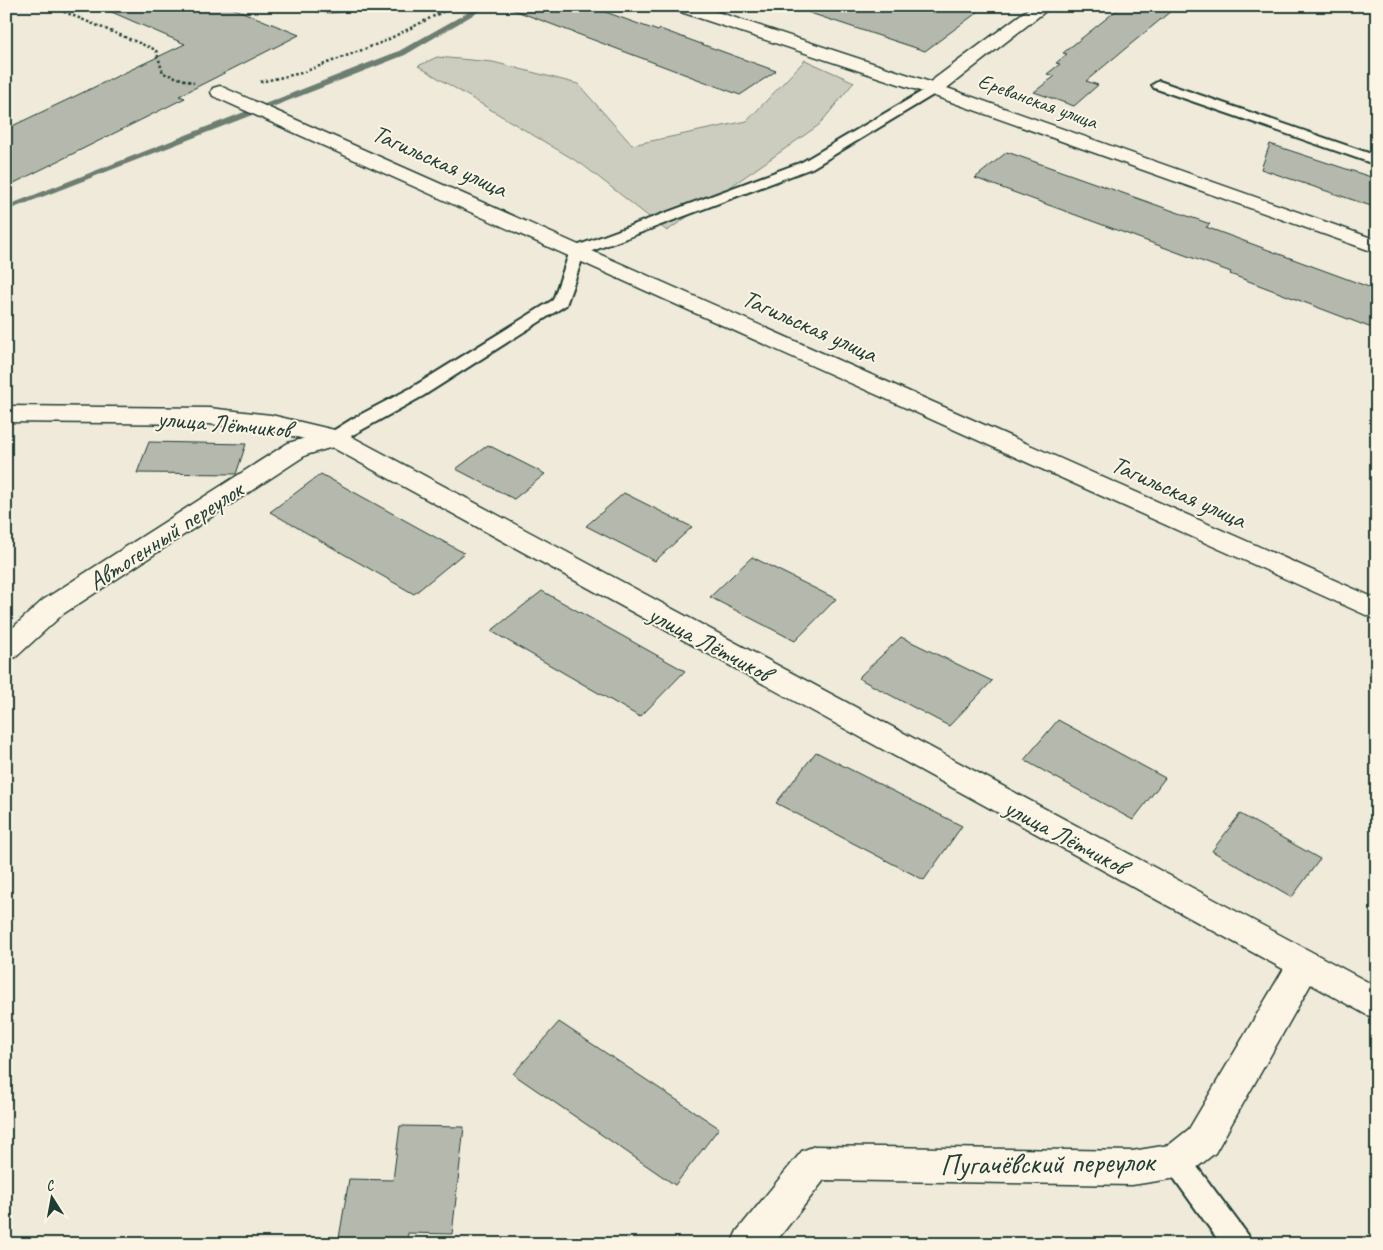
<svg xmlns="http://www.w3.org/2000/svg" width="1383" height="1250" viewBox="0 0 1383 1250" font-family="Caveat,sans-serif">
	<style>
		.green { fill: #cccdbf; stroke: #76857a }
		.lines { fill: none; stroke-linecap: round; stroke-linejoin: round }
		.stream { fill: #6c7d71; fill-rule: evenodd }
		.building { fill: #b5b9ad; stroke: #1f3d34 }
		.lane-casing { stroke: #1f3d34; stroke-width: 4 }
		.street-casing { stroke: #1f3d34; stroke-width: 3 }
		.secondary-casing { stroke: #1f3d34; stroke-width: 3 }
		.path { stroke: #1f3d34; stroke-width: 2.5; stroke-dasharray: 2.5 2.5; stroke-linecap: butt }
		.lane { fill: #fcf5e5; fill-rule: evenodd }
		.street { fill: #fcf5e5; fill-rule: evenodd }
		.secondary { fill: #fcf5e5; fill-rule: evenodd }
		.labels { text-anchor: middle; stroke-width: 4; stroke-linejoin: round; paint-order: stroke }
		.far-street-label { font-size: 21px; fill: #1f3d34; stroke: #fcf5e5 }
		.street-label { font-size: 25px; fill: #1f3d34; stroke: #fcf5e5 }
		.near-street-label { font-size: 30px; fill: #1f3d34; stroke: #fcf5e5 }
	</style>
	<rect width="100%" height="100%" fill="#efeada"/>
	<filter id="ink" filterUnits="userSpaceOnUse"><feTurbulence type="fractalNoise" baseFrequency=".02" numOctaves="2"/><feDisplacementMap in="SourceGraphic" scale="10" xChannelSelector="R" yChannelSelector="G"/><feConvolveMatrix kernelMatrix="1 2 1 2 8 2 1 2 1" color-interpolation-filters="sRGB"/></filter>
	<g filter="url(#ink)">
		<polygon class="green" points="437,57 493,62 578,84 632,145 747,121 805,60 854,82 819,125 667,231 583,165 418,66"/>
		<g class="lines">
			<polygon class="stream" points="479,6 488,6 405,55 6,211 6,206 399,51"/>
		</g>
		<g class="building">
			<polygon points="98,6 228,6 299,35 179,96 185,98 6,187 6,129 185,44"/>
			<polygon points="511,6 589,6 658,31 660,29 776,71 740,95 511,9"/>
			<polygon points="808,6 986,6 925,51 807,12"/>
			<polygon points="1122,6 1177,6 1086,81 1098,85 1074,106 1034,92 1055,76 1047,74 1060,64 1056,63 1067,54 1063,53"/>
			<polygon points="1270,144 1377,179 1377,208 1261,169"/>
			<polygon points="1007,152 1210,224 1206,227 1377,290 1377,330 1230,274 1231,272 975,178"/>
			<polygon points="149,442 246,444 236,474 137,473"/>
			<polygon points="488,445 545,474 514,499 456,469"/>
			<polygon points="321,474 464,553 414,594 270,512"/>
			<polygon points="624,493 692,527 655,561 586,526"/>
			<polygon points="752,557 836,599 795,641 710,597"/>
			<polygon points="542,591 685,671 640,717 491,631"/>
			<polygon points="901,637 992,681 949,726 858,678"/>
			<polygon points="1058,720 1165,778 1133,820 1024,760"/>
			<polygon points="816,752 962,826 924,880 776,803"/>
			<polygon points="1240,814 1320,859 1292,897 1212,851"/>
			<polygon points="559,1022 719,1128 675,1185 513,1074"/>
			<polygon points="400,1126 464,1127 452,1234 408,1233 406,1244 338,1244 349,1179 393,1180"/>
		</g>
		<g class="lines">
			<defs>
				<g id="lane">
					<path d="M309,6h44c-7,7 -37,7 -44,0z"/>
					<polygon points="1159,81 1377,156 1377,165 1154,88 1152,85"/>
					<polygon points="933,85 938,86 940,89 938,92 812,168 584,254 566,305 423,396 340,442 334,444 328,442 325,438 328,434 352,419 411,388 553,300 571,248 802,162"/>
					<polygon points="1177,1149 1186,1152 1248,1235 1252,1244 1221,1244 1168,1170 1164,1161 1168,1152"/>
				</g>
				<g id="street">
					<polygon points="672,6 699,6 930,82 1032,6 1052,6 947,88 1377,240 1377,253 926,93 675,10"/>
					<polygon points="220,86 1377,599 1377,620 213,96 211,92 213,88"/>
					<polygon points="334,430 343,432 346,438 343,444 306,455 63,614 16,657 6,660 6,634 43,600 288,443"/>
					<polygon points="1304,951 1316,955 1320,965 1316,975 1215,1153 1190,1173 1177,1178 1132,1185 824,1180 774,1244 731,1244 737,1231 802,1151 815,1146 1132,1151 1169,1145 1189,1129 1292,955"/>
				</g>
				<polygon id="secondary" points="6,406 209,408 271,415 343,432 1377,987 1377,1019 1365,1014 326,444 271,431 209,424 6,422"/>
			</defs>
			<use href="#lane" class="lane-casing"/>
			<use href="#street" class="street-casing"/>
			<use href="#secondary" class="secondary-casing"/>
			<g class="path">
				<polyline points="50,6 156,50 163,73 194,83"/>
				<polyline points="260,82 301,73 383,42 454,6"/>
			</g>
			<use href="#lane" class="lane"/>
			<use href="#street" class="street"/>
			<use href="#secondary" class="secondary"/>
		</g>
	</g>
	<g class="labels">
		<g class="far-street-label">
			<text transform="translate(1038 101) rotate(20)" y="7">Ереванская улица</text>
		</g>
		<g class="street-label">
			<text transform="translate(440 160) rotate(24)" y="9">Тагильская улица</text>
			<text transform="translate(810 325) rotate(24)" y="9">Тагильская улица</text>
			<text transform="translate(224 423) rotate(5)" y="9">улица Лётчиков</text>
			<text transform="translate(1179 491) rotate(24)" y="9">Тагильская улица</text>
			<text transform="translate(165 535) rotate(-33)" y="9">Автогенный переулок</text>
			<text transform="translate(710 643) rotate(28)" y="9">улица Лётчиков</text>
			<text transform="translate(1066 836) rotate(28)" y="9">улица Лётчиков</text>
		</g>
		<g class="near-street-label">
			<text transform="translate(1047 1163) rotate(-1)" y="10">Пугачёвский переулок</text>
		</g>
	</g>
	<rect width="1383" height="1250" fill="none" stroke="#fcf5e5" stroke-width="25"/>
	<rect x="12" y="12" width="1358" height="1225" fill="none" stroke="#1f3d34" stroke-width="2" filter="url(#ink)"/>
	<g transform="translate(52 1198) rotate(349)" stroke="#fcf5e5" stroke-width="4" paint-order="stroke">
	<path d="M0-4L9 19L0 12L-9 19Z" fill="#1f3d34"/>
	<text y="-8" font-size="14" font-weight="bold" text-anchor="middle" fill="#1f3d34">С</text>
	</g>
</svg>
